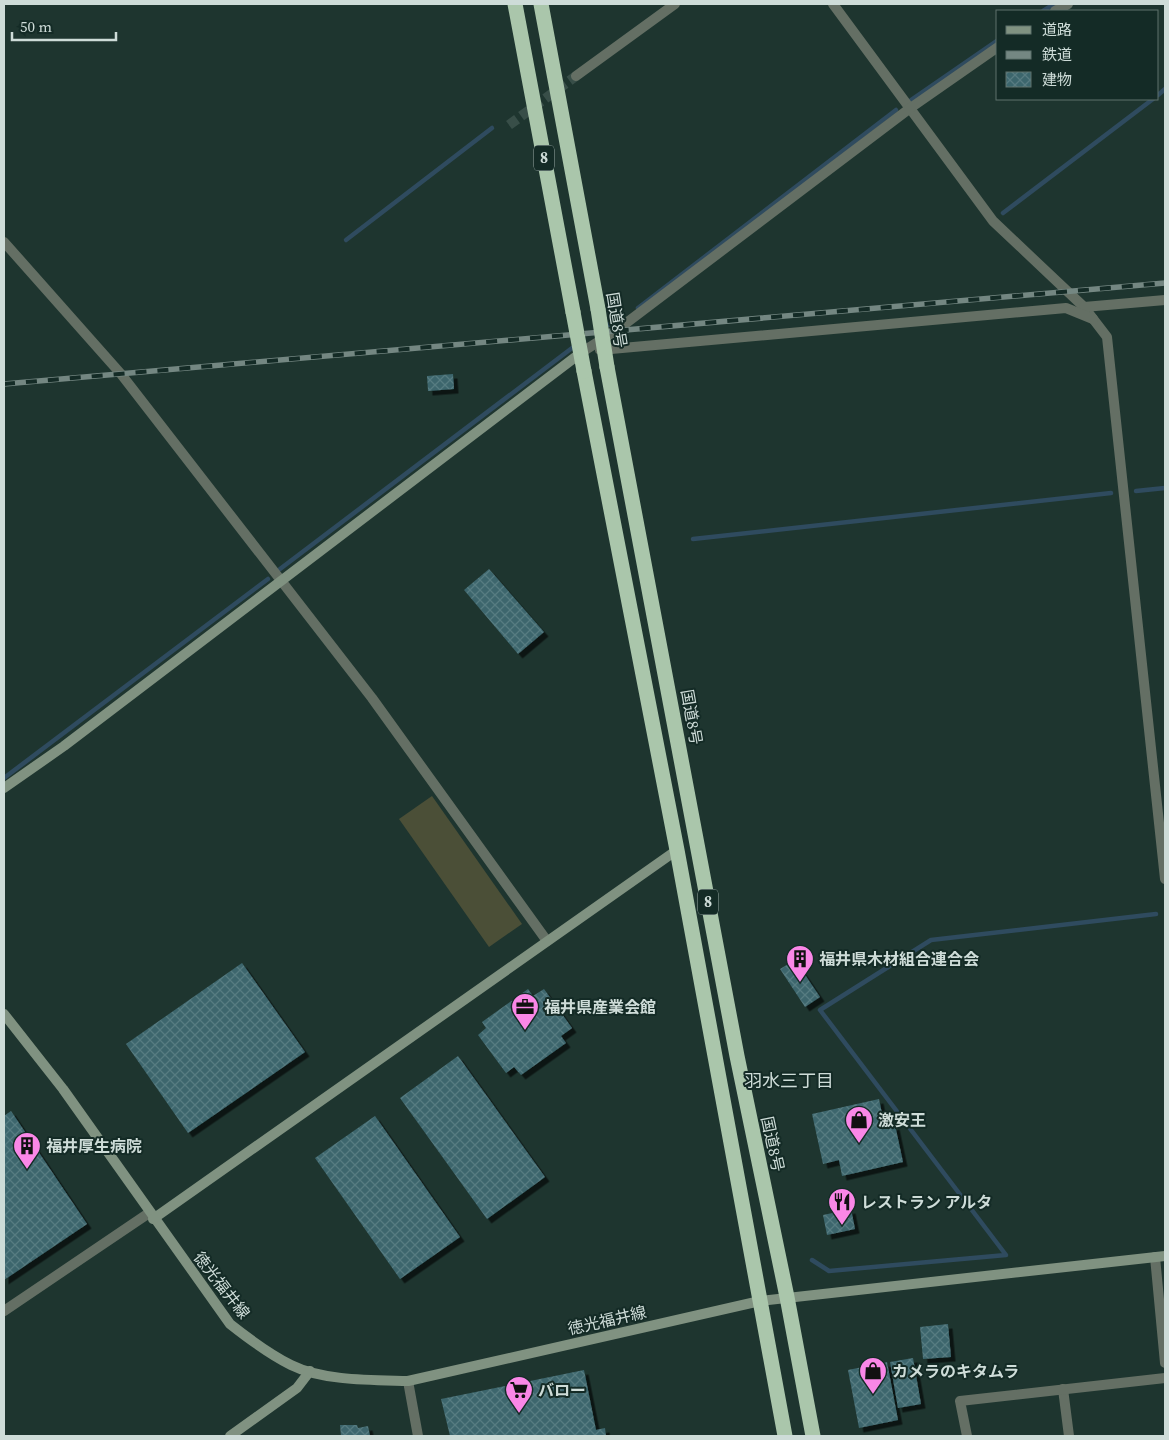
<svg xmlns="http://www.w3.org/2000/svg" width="1169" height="1440" viewBox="0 0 1169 1440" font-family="'Source Serif 4','Noto Sans JP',serif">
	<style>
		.garden { fill: #4b4f37 }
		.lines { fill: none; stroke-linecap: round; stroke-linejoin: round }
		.stream { stroke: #2f4b5f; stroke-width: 4.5 }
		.building { fill: url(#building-cross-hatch); filter: url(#shadow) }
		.street-tunnel { stroke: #384e48; stroke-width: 10; stroke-dasharray: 10 5; stroke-linecap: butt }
		.street { stroke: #646f64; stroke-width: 10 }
		.secondary { stroke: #809281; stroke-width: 10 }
		.highway { stroke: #aac6ab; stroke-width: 15 }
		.rail-casing { stroke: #748782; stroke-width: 5.5 }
		.rail { stroke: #142b26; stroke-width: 4; stroke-dasharray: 11; stroke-linecap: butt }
		.highway-bridge { stroke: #aac6ab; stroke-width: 15 }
		.labels { text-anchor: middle; stroke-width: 4; stroke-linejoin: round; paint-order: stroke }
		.shield { fill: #142b26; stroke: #96a7a3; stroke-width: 1 }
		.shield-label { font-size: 15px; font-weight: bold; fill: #cedcd8 }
		.street-label { font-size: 16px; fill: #cedcd8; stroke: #142b26 }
		.poi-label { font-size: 16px; font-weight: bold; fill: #cedcd8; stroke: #142b26; text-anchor: start }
		.neighbourhood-label { font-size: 18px; fill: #cedcd8; stroke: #142b26 }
	</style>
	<defs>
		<pattern id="building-cross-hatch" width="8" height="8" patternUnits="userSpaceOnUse" patternTransform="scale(1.25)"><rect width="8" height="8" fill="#3c666d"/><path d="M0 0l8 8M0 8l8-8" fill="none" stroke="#577b81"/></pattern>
		<filter id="shadow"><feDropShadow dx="4.5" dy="4.5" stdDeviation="0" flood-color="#0009"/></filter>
	</defs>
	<rect width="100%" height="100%" fill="#1e352f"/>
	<polygon class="garden" points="432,796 522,924 489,947 399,819"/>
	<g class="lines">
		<g class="stream">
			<polyline points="1043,11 1054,4"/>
			<polyline points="1158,95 1165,89"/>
			<polyline points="911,100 998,40"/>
			<polyline points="1003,213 1153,99"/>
			<polyline points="346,240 492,128"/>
			<polyline points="638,308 896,110"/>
			<polyline points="604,326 622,320"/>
			<polyline points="1136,491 1165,488"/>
			<polyline points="693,539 1111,493"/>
			<polyline points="280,569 576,345"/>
			<polyline points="4,778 268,579"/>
			<polyline points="812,1260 829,1271 1006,1255 820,1010 931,940 1156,914"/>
		</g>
	</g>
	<g class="building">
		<polygon points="453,374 454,389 428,391 427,376"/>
		<polygon points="489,569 544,632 518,654 464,590"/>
		<polygon points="795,960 820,997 805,1007 780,969"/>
		<polygon points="242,963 305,1052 188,1133 126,1044"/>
		<polygon points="528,989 533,996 544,989 572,1028 561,1036 566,1043 521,1075 514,1067 506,1073 478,1035 486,1028 482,1022"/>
		<polygon points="458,1056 545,1177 487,1219 400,1098"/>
		<polygon points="879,1099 885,1128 895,1125 903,1162 842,1176 839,1160 823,1164 812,1114"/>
		<polygon points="11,1111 87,1224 4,1280 4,1116"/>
		<polygon points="375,1116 460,1237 400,1279 315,1158"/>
		<polygon points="851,1209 855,1229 827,1235 823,1215"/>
		<polygon points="948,1324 951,1357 923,1359 920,1327"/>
		<polygon points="913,1358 921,1404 898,1408 890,1362"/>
		<polygon points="887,1362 898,1420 859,1428 848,1370"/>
		<polygon points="584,1370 596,1430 605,1428 606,1436 450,1436 441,1399"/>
		<polygon points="340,1425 357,1425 358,1428 368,1426 370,1436 341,1436"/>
	</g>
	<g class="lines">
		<polyline class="street-tunnel" points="509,125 576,76"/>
		<g class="street">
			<polyline points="833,4 993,221 1084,307 1107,337 1165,879"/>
			<polyline points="1055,11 1068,4"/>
			<polyline points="576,76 675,4"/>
			<polyline points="4,242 121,374 372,698 547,941"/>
			<polyline points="1084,307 1165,300"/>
			<polyline points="600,350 1066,308 1093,319"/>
			<polyline points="582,352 617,330 909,109 998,47"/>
			<polyline points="1155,1257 1165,1363"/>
			<polyline points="4,1311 149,1213"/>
			<polyline points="408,1381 418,1436"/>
			<polyline points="1063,1389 1069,1436"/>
			<polyline points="967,1436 960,1401 1165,1378"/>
		</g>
		<g class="secondary">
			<polyline points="4,788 64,746 582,352"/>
			<path d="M4,1014l59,75 167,235c19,15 39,30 61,41 32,16 81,15 117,16l352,-80 405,-45"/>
			<polyline points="153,1219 677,850"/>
			<polyline points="230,1436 297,1388 310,1371"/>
		</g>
		<g class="highway">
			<polyline points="515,4 573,312"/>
			<polyline points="541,4 598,309"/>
			<polyline points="607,367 737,1056 787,1297 813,1436"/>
			<polyline points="584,371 677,850 785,1436"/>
		</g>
		<defs>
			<polyline id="rail" points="4,384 1165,283"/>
		</defs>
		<use href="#rail" class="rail-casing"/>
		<use href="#rail" class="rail"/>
		<g class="highway-bridge">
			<polyline points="598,309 607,367"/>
			<polyline points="573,312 584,371"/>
		</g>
	</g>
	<defs>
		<symbol id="building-pin" viewBox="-11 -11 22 30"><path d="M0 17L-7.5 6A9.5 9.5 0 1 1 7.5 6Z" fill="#fa87e7" stroke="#142b26"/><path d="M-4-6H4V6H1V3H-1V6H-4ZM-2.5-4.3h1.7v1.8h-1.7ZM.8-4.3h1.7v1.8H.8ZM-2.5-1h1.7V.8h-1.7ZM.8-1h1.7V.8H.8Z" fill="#111"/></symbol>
		<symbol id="office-pin" viewBox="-11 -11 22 30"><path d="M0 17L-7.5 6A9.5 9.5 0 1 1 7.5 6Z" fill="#fa87e7" stroke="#142b26"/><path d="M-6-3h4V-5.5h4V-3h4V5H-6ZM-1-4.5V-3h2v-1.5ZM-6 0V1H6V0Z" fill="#111"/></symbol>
		<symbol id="shop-pin" viewBox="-11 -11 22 30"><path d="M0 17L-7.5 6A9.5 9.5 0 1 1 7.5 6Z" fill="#fa87e7" stroke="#142b26"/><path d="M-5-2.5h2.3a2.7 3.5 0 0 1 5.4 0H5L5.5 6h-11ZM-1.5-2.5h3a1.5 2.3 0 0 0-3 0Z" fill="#111"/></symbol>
		<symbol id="restaurant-pin" viewBox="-11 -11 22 30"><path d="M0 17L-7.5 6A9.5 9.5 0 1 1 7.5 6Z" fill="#fa87e7" stroke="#142b26"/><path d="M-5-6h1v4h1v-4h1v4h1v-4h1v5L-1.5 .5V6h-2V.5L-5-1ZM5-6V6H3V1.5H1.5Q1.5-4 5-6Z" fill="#111"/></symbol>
		<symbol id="supermarket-pin" viewBox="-11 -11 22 30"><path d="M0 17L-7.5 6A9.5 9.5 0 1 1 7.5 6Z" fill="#fa87e7" stroke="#142b26"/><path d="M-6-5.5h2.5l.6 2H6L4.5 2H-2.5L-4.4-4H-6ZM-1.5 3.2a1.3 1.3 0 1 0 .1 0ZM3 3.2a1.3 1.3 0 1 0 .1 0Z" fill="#111"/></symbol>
	</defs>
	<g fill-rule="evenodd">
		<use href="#building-pin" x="784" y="943" width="32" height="43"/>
		<use href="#office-pin" x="509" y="991" width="32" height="43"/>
		<use href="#shop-pin" x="843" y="1104" width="32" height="43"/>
		<use href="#building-pin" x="11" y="1130" width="32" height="43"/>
		<use href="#restaurant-pin" x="826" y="1186" width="32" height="43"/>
		<use href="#shop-pin" x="857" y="1355" width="32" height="43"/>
		<use href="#supermarket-pin" x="503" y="1374" width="32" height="43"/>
	</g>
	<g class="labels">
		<g class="shield">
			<rect x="534" y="145.5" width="20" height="25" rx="4"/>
			<rect x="698" y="889.5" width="20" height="25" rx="4"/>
		</g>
		<g class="shield-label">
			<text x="544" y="163">8</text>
			<text x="708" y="907">8</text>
		</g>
		<g class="street-label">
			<text transform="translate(617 320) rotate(81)" y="6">国道8号</text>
			<text transform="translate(692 717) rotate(80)" y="6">国道8号</text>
			<text transform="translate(773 1144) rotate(78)" y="6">国道8号</text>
			<text transform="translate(222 1285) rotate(52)" y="6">徳光福井線</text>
			<text transform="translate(607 1320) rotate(-13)" y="6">徳光福井線</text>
		</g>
		<g class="poi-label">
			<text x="819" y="965">福井県木材組合連合会</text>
			<text x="544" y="1013">福井県産業会館</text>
			<text x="878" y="1126">激安王</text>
			<text x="46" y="1152">福井厚生病院</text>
			<text x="861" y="1208">レストラン アルタ</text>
			<text x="892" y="1377">カメラのキタムラ</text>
			<text x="538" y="1396">バロー</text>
		</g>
		<g class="neighbourhood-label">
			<text x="789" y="1087">羽水三丁目</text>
		</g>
	</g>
	<rect width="1169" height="1440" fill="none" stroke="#cedcd8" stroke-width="10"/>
	<rect x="996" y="10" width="162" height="90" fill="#142b26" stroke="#5e726d"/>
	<rect x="1006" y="26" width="25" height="8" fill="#809281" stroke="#5e726d"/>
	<text x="1042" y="35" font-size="15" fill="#cedcd8">道路</text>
	<rect x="1006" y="51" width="25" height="8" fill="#748782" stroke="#5e726d"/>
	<text x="1042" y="60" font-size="15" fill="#cedcd8">鉄道</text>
	<rect x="1006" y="72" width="25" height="15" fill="url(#building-cross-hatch)" stroke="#5e726d"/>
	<text x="1042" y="85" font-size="15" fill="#cedcd8">建物</text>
	<path d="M12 32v8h104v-8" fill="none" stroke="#cedcd8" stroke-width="2.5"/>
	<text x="20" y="32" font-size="15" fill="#cedcd8" stroke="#142b26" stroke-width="4" paint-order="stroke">50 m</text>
</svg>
